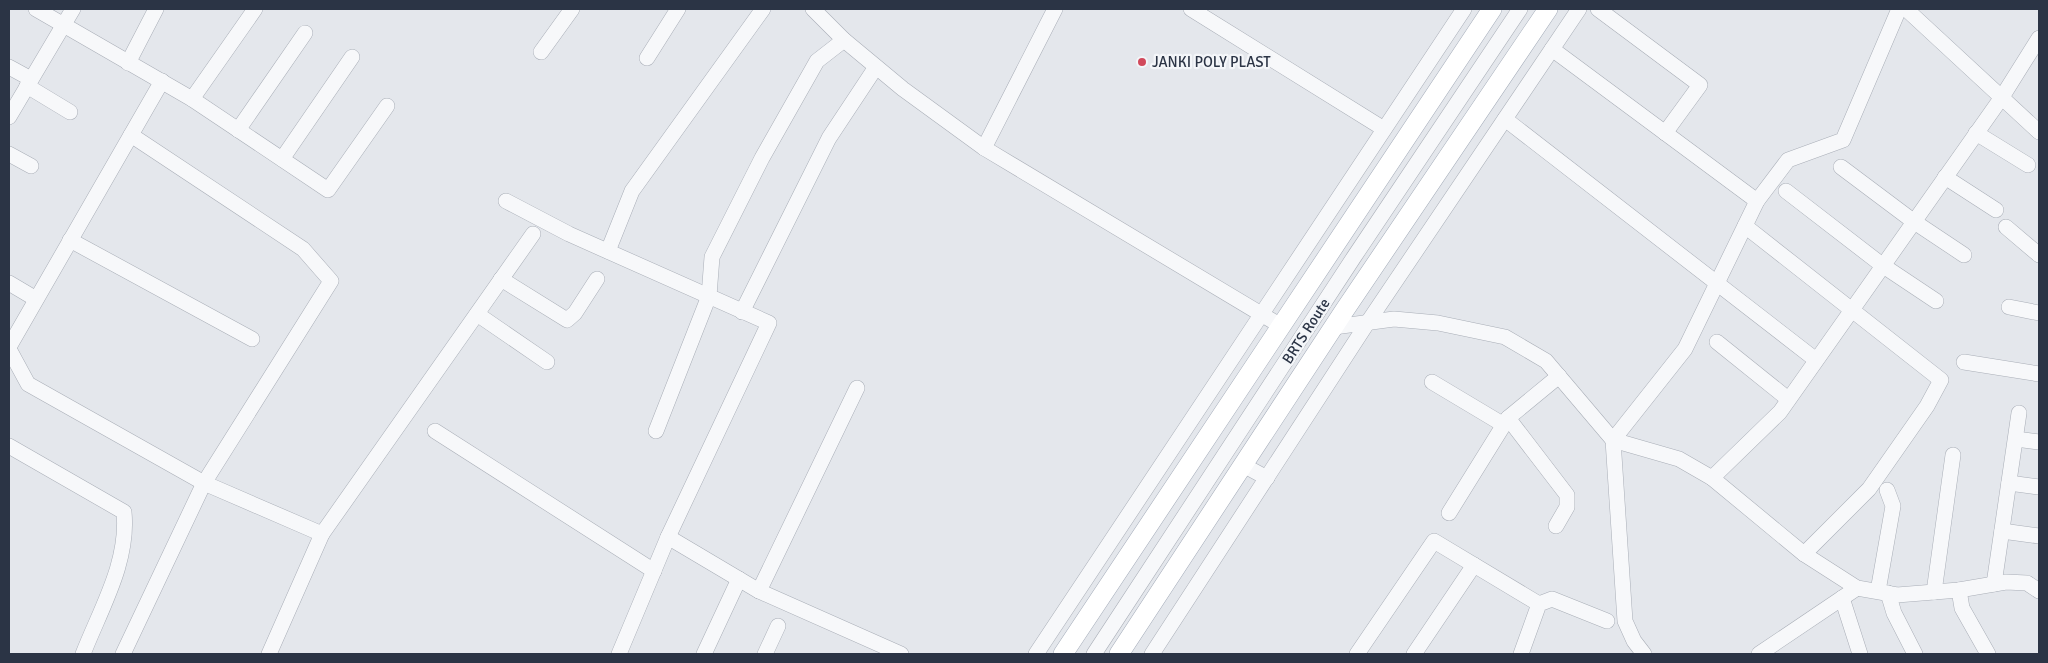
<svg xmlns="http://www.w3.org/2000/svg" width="2048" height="663" viewBox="0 0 2048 663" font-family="Signika,sans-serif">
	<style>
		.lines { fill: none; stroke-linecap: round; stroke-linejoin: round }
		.minor-casing { stroke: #a9aeb7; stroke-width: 16 }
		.major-casing { stroke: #a3abb8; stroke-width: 20 }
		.minor { stroke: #f7f8fa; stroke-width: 15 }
		.major { stroke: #fff; stroke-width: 19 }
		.poi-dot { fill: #d1495b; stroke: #f4f6f9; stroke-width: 2 }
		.labels { text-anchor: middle; stroke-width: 4.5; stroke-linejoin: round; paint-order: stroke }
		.poi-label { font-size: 15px; fill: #2b3445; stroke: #f4f6f9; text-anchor: start }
		.street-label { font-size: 15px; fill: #2b3445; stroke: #f4f6f9 }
	</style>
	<rect width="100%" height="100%" fill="#e4e7ec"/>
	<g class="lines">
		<defs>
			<g id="minor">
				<polyline points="36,9 192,99 328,190 387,106"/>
				<polyline points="813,9 844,40 903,89 984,148 1281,326"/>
				<polyline points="1191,9 1384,129"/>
				<polyline points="1598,9 1700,85 1665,133"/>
				<polyline points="1906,9 2039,132"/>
				<polyline points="1552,49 1757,201"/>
				<polyline points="541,52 572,9"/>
				<polyline points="647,58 678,9"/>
				<polyline points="128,63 156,9"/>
				<polyline points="9,67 31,79"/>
				<polyline points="27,86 70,112"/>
				<polyline points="192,99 255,9"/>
				<polyline points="9,117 73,9"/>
				<polyline points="1505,119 1816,360"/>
				<polyline points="238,130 305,33"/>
				<polyline points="1976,133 2028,165"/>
				<polyline points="984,148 1055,9"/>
				<polyline points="9,154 31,166"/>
				<polyline points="282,159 352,57"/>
				<polyline points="1841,167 1913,221 1964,255"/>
				<polyline points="1945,177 1996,210"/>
				<polyline points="1786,191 1882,265 1936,301"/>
				<polyline points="506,201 569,234 769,323 668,537"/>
				<polyline points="1745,226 1941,380 1927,406 1869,489 1804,554"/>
				<polyline points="2006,227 2039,255"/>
				<polyline points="70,240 252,339"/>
				<polyline points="608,251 632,191 763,9"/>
				<polyline points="501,279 567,320 575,313 597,279"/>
				<polyline points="9,283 36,299"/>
				<polyline points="2009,307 2039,313"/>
				<polyline points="742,312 829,138 876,67"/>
				<polyline points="477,314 547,362"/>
				<polyline points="1334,327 1394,319 1438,323 1505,337 1546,361 1613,440 1679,459 1712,478 1804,554 1857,588 1897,595 1959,590 2006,582 2027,583 2039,591"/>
				<polyline points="1717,342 1788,399"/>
				<polyline points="9,347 162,81"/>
				<polyline points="9,349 28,384 204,483 322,534 269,654"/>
				<polyline points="1964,362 2039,374"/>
				<polyline points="1432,382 1504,425"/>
				<polyline points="1508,418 1567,495 1567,507 1556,526"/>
				<polyline points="435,431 654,571"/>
				<polyline points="656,431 709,296 712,257 762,158 817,61 844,40"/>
				<polyline points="2016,439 2039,442"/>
				<path d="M9,446l115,66c5,50 -23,96 -41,142"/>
				<polyline points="1243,465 1267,478"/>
				<polyline points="1712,478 1780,412 2002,97 2039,38"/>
				<polyline points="2009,483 2039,487"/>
				<polyline points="1449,513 1508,418 1559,376"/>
				<polyline points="2002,531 2039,536"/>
				<polyline points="322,534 533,234"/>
				<polyline points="1994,584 2019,413"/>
				<polyline points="1959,590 1962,608 1988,654"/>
				<polyline points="759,591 857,388"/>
				<polyline points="1878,591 1893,506 1887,490"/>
				<polyline points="1934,592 1953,455"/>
				<polyline points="1888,593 1894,613 1915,654"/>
				<polyline points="1842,598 1860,654"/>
				<polyline points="123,654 204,483 331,281 303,249 131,135"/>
				<polyline points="619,654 668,537 759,591 901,654"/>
				<polyline points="704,654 739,579"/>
				<polyline points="765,654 778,626"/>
				<polyline points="1036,654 1464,9"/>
				<polyline points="1094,654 1354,257 1520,9"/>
				<polyline points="1152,654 1368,322 1579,9"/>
				<polyline points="1357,654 1434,541 1539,604"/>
				<polyline points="1414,654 1474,565"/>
				<polyline points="1521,654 1539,604 1552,599 1607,621"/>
				<polyline points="1644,654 1634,641 1625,621 1613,440 1685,349 1757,201 1788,160 1843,140 1899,9"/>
				<polyline points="1759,654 1857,588"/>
			</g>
			<g id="major">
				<polyline points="1063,654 1492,9"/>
				<polyline points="1119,654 1344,311 1548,9"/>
			</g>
		</defs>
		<use href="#minor" class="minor-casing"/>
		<use href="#major" class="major-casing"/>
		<use href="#minor" class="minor"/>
		<use href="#major" class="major"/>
	</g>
	<circle class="poi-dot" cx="1142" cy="62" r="5"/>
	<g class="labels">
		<g class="poi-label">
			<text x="1152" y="67">JANKI POLY PLAST</text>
		</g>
		<g class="street-label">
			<text transform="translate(1306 331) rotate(-57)" y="5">BRTS Route</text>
		</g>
	</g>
	<rect width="2048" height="663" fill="none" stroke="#2b3445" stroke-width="20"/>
</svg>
